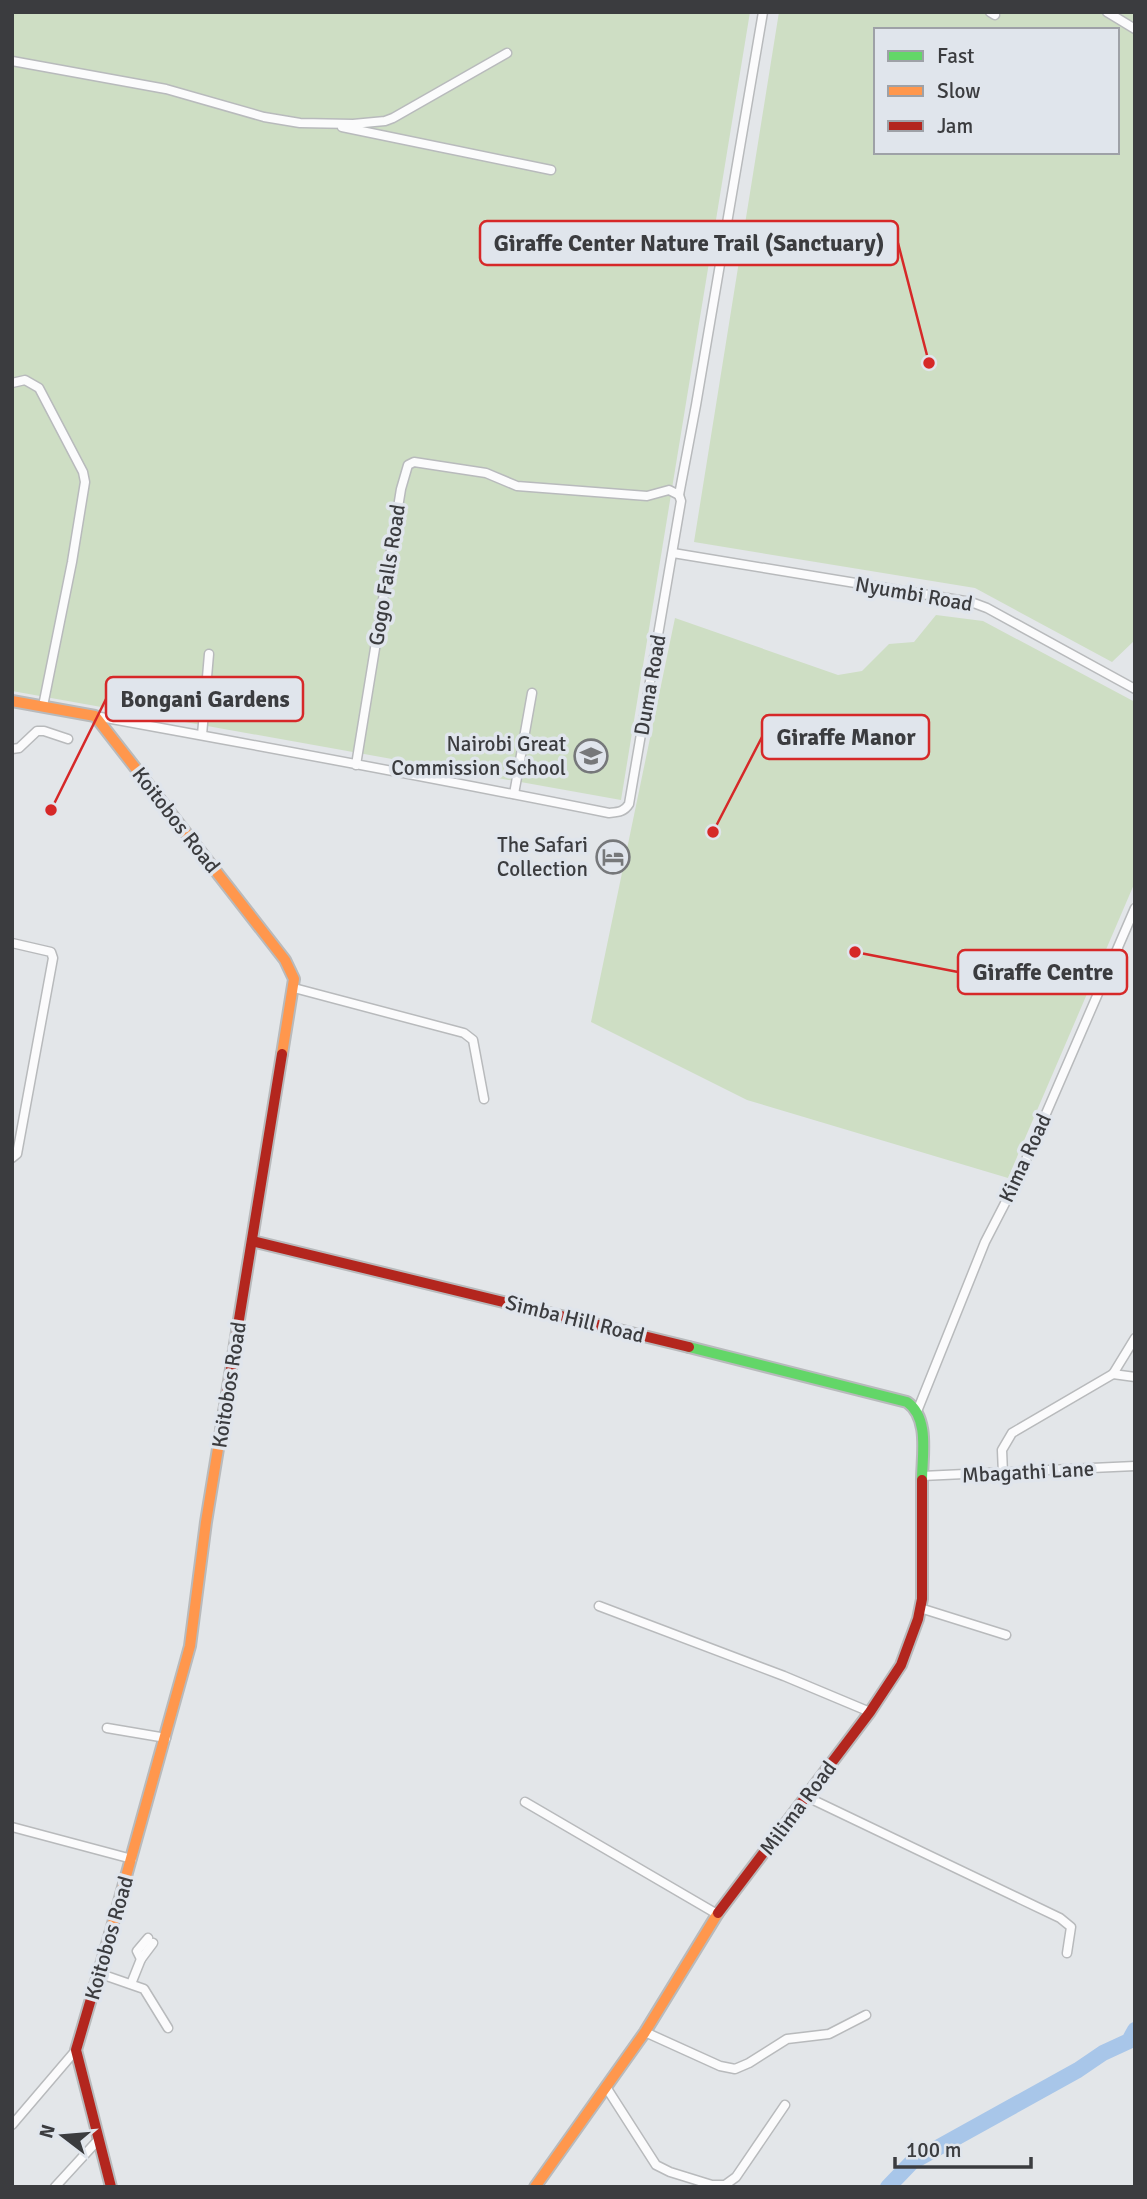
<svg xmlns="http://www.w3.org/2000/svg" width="1147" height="2199" viewBox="0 0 1147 2199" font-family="Signika,sans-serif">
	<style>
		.green { fill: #cedec4; fill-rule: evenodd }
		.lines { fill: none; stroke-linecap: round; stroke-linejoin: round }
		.river { stroke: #a8c6e9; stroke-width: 16 }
		.street-casing { stroke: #b8babc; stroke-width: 11 }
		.fast-casing { stroke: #b8babc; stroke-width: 14 }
		.slow-casing { stroke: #b8babc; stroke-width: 14 }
		.jam-casing { stroke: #b8babc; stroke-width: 14 }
		.street { stroke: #fbfbfc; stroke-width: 8 }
		.fast { stroke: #63d668; stroke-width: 10 }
		.slow { stroke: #ff974d; stroke-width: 10 }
		.jam { stroke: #b3261e; stroke-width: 10 }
		.labels { text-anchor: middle; stroke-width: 7; stroke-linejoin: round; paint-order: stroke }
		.street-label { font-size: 21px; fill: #3b3c3f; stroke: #e0e5ec }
		.poi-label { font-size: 21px; fill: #3b3c3f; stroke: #e0e5ec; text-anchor: end }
		.leader { fill: none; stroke: #d62828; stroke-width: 2.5 }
		.callout-dot { fill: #d62828; stroke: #e0e5ec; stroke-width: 2.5 }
		.callout { fill: #e0e5ec; stroke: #d62828; stroke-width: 2.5 }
		.callout-label { font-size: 23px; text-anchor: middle; font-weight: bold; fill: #3b3c3f }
	</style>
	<rect width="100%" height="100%" fill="#e3e6e9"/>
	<g class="green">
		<polygon points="12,12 750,12 621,800 12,691"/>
		<path d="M779,12h356v628l-23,22 -137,-74 -281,-46zM876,30h241v122h-241z"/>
		<polygon points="936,615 983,621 1135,702 1135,882 1008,1178 747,1100 591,1022 675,618 838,675 862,671 889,644 914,642"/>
	</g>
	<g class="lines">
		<polyline class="river" points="888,2187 912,2162 1078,2070 1103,2053 1129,2041 1135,2030"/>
		<defs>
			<g id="street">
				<polyline points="990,12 995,15"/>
				<polyline points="1107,12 1135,29"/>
				<polyline points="12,61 166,89 264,117 300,123 353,124 385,121 393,118 507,53"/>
				<polyline points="342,127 551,170"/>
				<polyline points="12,383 25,380 39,388 83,472 85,482 72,562 43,706"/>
				<polyline points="679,495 696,405 763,12"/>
				<polyline points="673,553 971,602 987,608 1135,689"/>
				<path d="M95,716c171,31 343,63 514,97 9,-1 15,-1 20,-9l52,-303 -2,-6 -10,-5 -22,6 -130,-10 -31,-13 -72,-11 -6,3 -7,24 -45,276"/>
				<polyline points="202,735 209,654"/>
				<polyline points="12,749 19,748 37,731 44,731 68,739"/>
				<polyline points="514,794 532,693"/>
				<polyline points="12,943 51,952 53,958 17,1154 12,1158"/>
				<polyline points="294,988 464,1033 473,1040 484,1099"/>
				<polyline points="1113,1374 1135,1377"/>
				<polyline points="918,1409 985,1242 1019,1176 1135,908"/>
				<polyline points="1003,1474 1002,1450 1012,1433 1113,1374 1135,1338"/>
				<polyline points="922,1476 1135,1466"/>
				<polyline points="599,1606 784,1676 870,1712"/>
				<polyline points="920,1608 1006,1635"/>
				<polyline points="107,1728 166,1738"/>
				<polyline points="807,1797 1060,1918 1071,1927 1067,1953"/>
				<polyline points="525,1802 717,1914"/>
				<polyline points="12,1827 132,1859"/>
				<polyline points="141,1959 137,1951 148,1938"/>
				<polyline points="98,1973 144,1989 168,2028"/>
				<polyline points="131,1984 141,1959 153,1943"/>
				<polyline points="645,2032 720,2066 735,2069 749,2063 787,2039 829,2034 866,2015"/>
				<polyline points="606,2087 656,2165 670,2172 712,2185 725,2185 736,2177 785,2105"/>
				<polyline points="12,2125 76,2050"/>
				<polyline points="55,2187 99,2139"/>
			</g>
			<path id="fast" d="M689,1347l218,55c23,16 15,54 15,78"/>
			<g id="slow">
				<polyline points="12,701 95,716 285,960 294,979 282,1054"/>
				<polyline points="110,1934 190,1646 206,1522 224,1412"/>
				<polyline points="535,2187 645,2032 718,1913"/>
			</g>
			<g id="jam">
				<polyline points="252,1241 689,1347"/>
				<polyline points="224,1412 282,1054"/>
				<polyline points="718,1913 870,1712 901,1665 918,1619 922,1599 922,1480"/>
				<polyline points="110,1934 76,2050 111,2187"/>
			</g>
		</defs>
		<use href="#street" class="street-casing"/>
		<use href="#fast" class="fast-casing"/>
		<use href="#slow" class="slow-casing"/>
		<use href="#jam" class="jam-casing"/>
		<use href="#street" class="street"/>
		<use href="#fast" class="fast"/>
		<use href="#slow" class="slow"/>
		<use href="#jam" class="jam"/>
	</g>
	<defs>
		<symbol id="school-ring" viewBox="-11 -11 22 22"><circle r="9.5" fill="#e0e5ec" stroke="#76787a" stroke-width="1.5"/><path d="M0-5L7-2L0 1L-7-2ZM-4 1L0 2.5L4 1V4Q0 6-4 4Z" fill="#76787a"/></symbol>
		<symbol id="hotel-ring" viewBox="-11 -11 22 22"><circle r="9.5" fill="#e0e5ec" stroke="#76787a" stroke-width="1.5"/><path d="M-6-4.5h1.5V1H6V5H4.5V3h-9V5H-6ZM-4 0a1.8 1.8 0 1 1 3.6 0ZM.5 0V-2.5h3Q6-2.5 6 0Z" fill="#76787a"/></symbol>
	</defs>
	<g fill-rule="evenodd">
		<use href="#school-ring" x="572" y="737" width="38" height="38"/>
		<use href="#hotel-ring" x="594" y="838" width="38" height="38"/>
	</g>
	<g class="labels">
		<g class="street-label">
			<text transform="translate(387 575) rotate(-81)" y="7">Gogo Falls Road</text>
			<text transform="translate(914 594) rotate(10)" y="7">Nyumbi Road</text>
			<text transform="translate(650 685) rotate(-80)" y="7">Duma Road</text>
			<text transform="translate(176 820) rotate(52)" y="7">Koitobos Road</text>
			<text transform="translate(1025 1158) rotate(-65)" y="7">Kima Road</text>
			<text transform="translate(575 1319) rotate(14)" y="7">Simba Hill Road</text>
			<text transform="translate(229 1385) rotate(-81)" y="7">Koitobos Road</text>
			<text transform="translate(1028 1472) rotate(-3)" y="7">Mbagathi Lane</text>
			<text transform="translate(798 1808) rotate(-53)" y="7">Milima Road</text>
			<text transform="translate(109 1938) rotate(-74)" y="7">Koitobos Road</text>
		</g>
		<g class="poi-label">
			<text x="566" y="751">Nairobi Great<tspan x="566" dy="24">Commission School</tspan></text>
			<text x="588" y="852">The Safari<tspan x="588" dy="24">Collection</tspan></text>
		</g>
	</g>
	<path class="leader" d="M929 363L898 243M51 810L106 699M713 832L762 737M855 952L958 972"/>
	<g class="callout-dot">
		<circle cx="929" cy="363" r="7"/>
		<circle cx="51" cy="810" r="7"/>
		<circle cx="713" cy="832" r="7"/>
		<circle cx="855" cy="952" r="7"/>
	</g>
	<g class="callout">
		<rect x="480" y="221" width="418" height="44" rx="7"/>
		<rect x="106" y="677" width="197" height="44" rx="7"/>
		<rect x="762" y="715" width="167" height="44" rx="7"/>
		<rect x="958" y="950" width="169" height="44" rx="7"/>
	</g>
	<g class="callout-label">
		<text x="689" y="251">Giraffe Center Nature Trail (Sanctuary)</text>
		<text x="205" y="707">Bongani Gardens</text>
		<text x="846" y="745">Giraffe Manor</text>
		<text x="1043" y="980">Giraffe Centre</text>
	</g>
	<rect width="1147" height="2199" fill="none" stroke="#3b3c3f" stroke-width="28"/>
	<rect x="874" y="28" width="245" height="126" fill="#e0e5ec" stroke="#9ea1a7" stroke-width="2"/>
	<rect x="888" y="51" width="35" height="10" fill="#63d668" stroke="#9ea1a7" stroke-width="2"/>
	<text x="937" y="63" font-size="21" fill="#3b3c3f">Fast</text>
	<rect x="888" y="86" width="35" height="10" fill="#ff974d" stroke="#9ea1a7" stroke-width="2"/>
	<text x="937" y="98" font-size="21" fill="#3b3c3f">Slow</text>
	<rect x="888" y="121" width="35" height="10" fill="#b3261e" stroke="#9ea1a7" stroke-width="2"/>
	<text x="937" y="133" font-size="21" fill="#3b3c3f">Jam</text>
	<g transform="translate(63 2136) rotate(286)" stroke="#e0e5ec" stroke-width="5" paint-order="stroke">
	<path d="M0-5L12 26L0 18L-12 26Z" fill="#3b3c3f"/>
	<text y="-10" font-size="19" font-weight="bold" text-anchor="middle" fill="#3b3c3f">N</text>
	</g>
	<path d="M895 2157v10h136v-10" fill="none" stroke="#3b3c3f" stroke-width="3.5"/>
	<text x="906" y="2157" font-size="21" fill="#3b3c3f" stroke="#e0e5ec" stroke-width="5" paint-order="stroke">100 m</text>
</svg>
